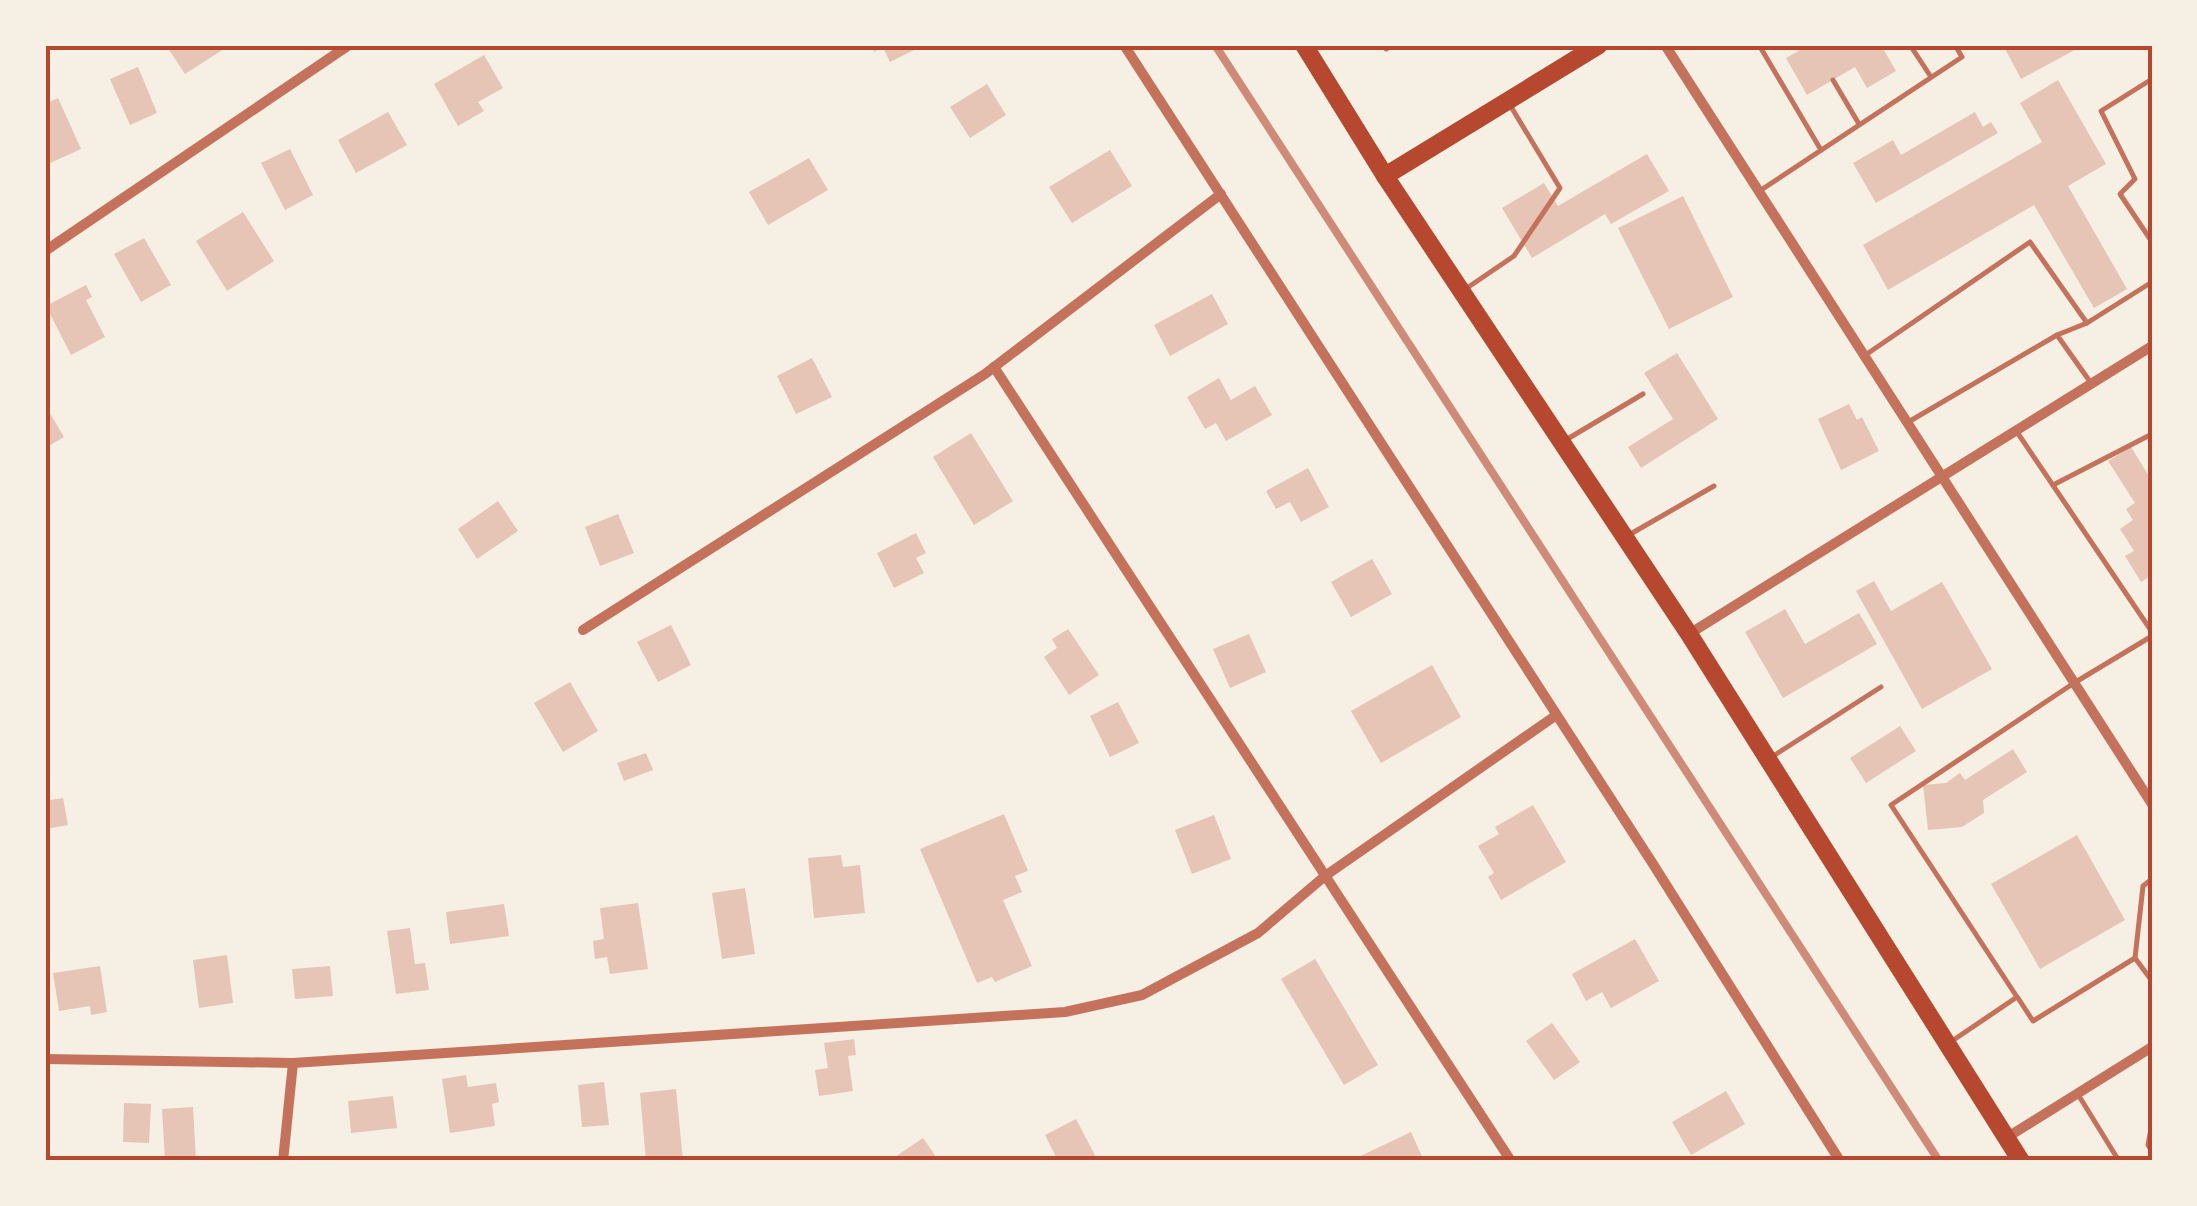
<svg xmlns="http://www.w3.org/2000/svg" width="2197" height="1206" viewBox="0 0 2197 1206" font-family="'Varela Round',sans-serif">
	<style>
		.building { fill: #e6c5b7 }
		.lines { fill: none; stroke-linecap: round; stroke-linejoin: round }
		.service { stroke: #c5725c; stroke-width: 5 }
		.minor { stroke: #c5725c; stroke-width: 10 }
		.primary { stroke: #b5482f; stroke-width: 18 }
		.rail { stroke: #cf8b77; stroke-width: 8 }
		.neatline { fill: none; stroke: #b5482f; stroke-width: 4 }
	</style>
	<rect width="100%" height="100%" fill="#f6efe4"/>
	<g class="building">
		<polygon points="166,45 230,45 185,74"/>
		<polygon points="871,45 912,45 914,50 890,62 883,47 874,52"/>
		<polygon points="1809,45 1881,45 1896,71 1867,88 1855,67 1807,95 1786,58"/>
		<polygon points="2003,45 2084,45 2021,79"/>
		<polygon points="484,55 503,88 478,102 484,111 458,126 434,84"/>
		<polygon points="138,67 157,113 130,125 110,79"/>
		<polygon points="2058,80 2106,164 2068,186 2127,289 2094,308 2034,205 1888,290 1863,245 2042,142 2020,103"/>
		<polygon points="987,84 1006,115 970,138 950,107"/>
		<polygon points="58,98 81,149 48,164 45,104"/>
		<polygon points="388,112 407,145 356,173 338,140"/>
		<polygon points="1975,112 1983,127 1991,122 1998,133 1876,203 1853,163 1893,140 1901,155"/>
		<polygon points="290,149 313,195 285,210 261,163"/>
		<polygon points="1110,150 1132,186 1072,223 1049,187"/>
		<polygon points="1647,154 1669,191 1611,224 1605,214 1532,258 1502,208 1544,183 1558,206"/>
		<polygon points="809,158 828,190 768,225 749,192"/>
		<polygon points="1683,196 1733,297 1669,329 1618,228"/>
		<polygon points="243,212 274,261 227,291 196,241"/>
		<polygon points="144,238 171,285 141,302 114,254"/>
		<polygon points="86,285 92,297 86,300 105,337 71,355 46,306"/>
		<polygon points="1212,294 1228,324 1170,356 1154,325"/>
		<polygon points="1677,353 1718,419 1641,468 1628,447 1673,419 1644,373"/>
		<polygon points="812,358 832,397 796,414 777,376"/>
		<polygon points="1219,378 1231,400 1255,386 1272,415 1226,441 1216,423 1205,429 1187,397"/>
		<polygon points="1849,404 1857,420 1862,417 1879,451 1841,470 1818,419"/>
		<polygon points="45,405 64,437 45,448"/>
		<polygon points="971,433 1013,501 974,525 933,457"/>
		<polygon points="2131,447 2152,481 2152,575 2141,582 2125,556 2134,551 2120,529 2133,520 2126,509 2135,503 2108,461"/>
		<polygon points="1308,468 1329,507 1301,522 1290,502 1276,509 1266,491"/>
		<polygon points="498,501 518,531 477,559 458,529"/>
		<polygon points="618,514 634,553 600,566 585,527"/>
		<polygon points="916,533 926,553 916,558 924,573 894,588 877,553"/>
		<polygon points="1372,559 1392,594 1351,617 1331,582"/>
		<polygon points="1874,581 1891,611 1942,582 1992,669 1922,709 1856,591"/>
		<polygon points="1785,609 1805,644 1859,613 1877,644 1783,698 1745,632"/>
		<polygon points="671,625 691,665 658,682 637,642"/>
		<polygon points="1068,629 1099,675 1069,695 1044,657 1057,648 1052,639"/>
		<polygon points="1249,634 1266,672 1230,688 1213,649"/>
		<polygon points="1432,665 1461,717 1381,763 1351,711"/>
		<polygon points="570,682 598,731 563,752 534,703"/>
		<polygon points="1118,702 1139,743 1110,757 1090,716"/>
		<polygon points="1900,726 1916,751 1866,783 1850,758"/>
		<polygon points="2013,749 2027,772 1983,800 1984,813 1962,827 1928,830 1923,785 1946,783 1960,773 1965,780"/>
		<polygon points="646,753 653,770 624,781 617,763"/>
		<polygon points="63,798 68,825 45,829 45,801"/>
		<polygon points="1533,805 1566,862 1501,900 1488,877 1494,873 1478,846 1499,834 1495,827"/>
		<polygon points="1004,814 1028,871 1015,876 1022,892 1003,900 1032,966 995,982 992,977 977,983 920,849"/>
		<polygon points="1214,815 1231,859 1192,874 1175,830"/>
		<polygon points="2077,835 2125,920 2040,969 1991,884"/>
		<polygon points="841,855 843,867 860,865 865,913 814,918 808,858"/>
		<polygon points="745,888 755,954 722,959 712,893"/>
		<polygon points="638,903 648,969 610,974 607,957 595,959 593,941 604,939 600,908"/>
		<polygon points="504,904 509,936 450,944 446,912"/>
		<polygon points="410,928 415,964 425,963 429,990 396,994 387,931"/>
		<polygon points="1635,939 1659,981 1611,1008 1602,992 1586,1001 1572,974"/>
		<polygon points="227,955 233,1003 199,1008 193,960"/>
		<polygon points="1315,959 1378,1065 1344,1085 1281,979"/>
		<polygon points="100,966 107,1012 91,1015 90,1006 59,1011 53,973"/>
		<polygon points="330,966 333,996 295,999 292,969"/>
		<polygon points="1552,1023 1580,1062 1554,1080 1526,1041"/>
		<polygon points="854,1039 856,1055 848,1056 853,1091 819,1096 815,1070 828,1068 824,1043"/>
		<polygon points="466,1075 468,1087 496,1083 499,1102 492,1104 495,1126 450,1133 442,1079"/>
		<polygon points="604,1082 609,1125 582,1127 578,1085"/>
		<polygon points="676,1089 683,1161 646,1161 640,1093"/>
		<polygon points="1726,1091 1745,1124 1691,1155 1672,1122"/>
		<polygon points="393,1096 397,1128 351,1133 348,1101"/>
		<polygon points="124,1103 151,1104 149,1143 123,1142"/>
		<polygon points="193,1107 196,1161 165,1161 162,1109"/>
		<polygon points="1076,1119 1098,1161 1058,1161 1045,1135"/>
		<polygon points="1411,1132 1424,1161 1350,1161"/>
		<polygon points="923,1138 939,1161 889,1161"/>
	</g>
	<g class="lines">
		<g class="service">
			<polyline points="1383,45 1386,49 1393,45"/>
			<polyline points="1759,45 1821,150"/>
			<polyline points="1910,45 1931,77"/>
			<polyline points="2152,79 2101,111 2135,179 2120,194 2152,242"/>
			<polyline points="1833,80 1859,124"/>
			<polyline points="1761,190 1962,57 1955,45"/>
			<polyline points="1464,290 1514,256 1560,188 1510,105"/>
			<polyline points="2087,323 2152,282"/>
			<polyline points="1864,356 2030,242 2087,323 2057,335 2091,383"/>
			<polyline points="1910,421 2057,335"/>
			<polyline points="2017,432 2152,632"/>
			<polyline points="1564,441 1643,394"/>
			<polyline points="2053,485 2152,434"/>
			<polyline points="1627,536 1714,486"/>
			<polyline points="1770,758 1881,687"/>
			<polyline points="2135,958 2143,886 2152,879"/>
			<polyline points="2018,998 2033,1021 2135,958 2152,981"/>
			<polyline points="1952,1041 2017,997 1891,805 2074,683 2152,636"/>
			<polyline points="2079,1096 2119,1161"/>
			<polyline points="2152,1124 2148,1145 2152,1151"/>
		</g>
		<g class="minor">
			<polyline points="1124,45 1653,864 1840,1161"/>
			<polyline points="1665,45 2152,804"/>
			<polyline points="45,251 349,45"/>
			<polyline points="994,367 1511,1161"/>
			<polyline points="583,630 985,374 1221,194"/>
			<polyline points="1689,634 2152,346"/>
			<polyline points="45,1059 293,1063 1065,1012 1142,995 1258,933 1325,876 1555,716"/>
			<polyline points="2006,1138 2152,1047"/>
			<polyline points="283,1161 293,1063"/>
		</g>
		<g class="primary">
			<polyline points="1304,45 1385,176 1689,634 2021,1161"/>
			<polyline points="1385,176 1599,45"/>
		</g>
		<polyline class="rail" points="1215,45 1939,1161"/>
	</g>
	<rect width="2197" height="1206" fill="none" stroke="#f6efe4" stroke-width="95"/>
	<rect x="48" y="48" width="2102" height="1110" class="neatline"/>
</svg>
